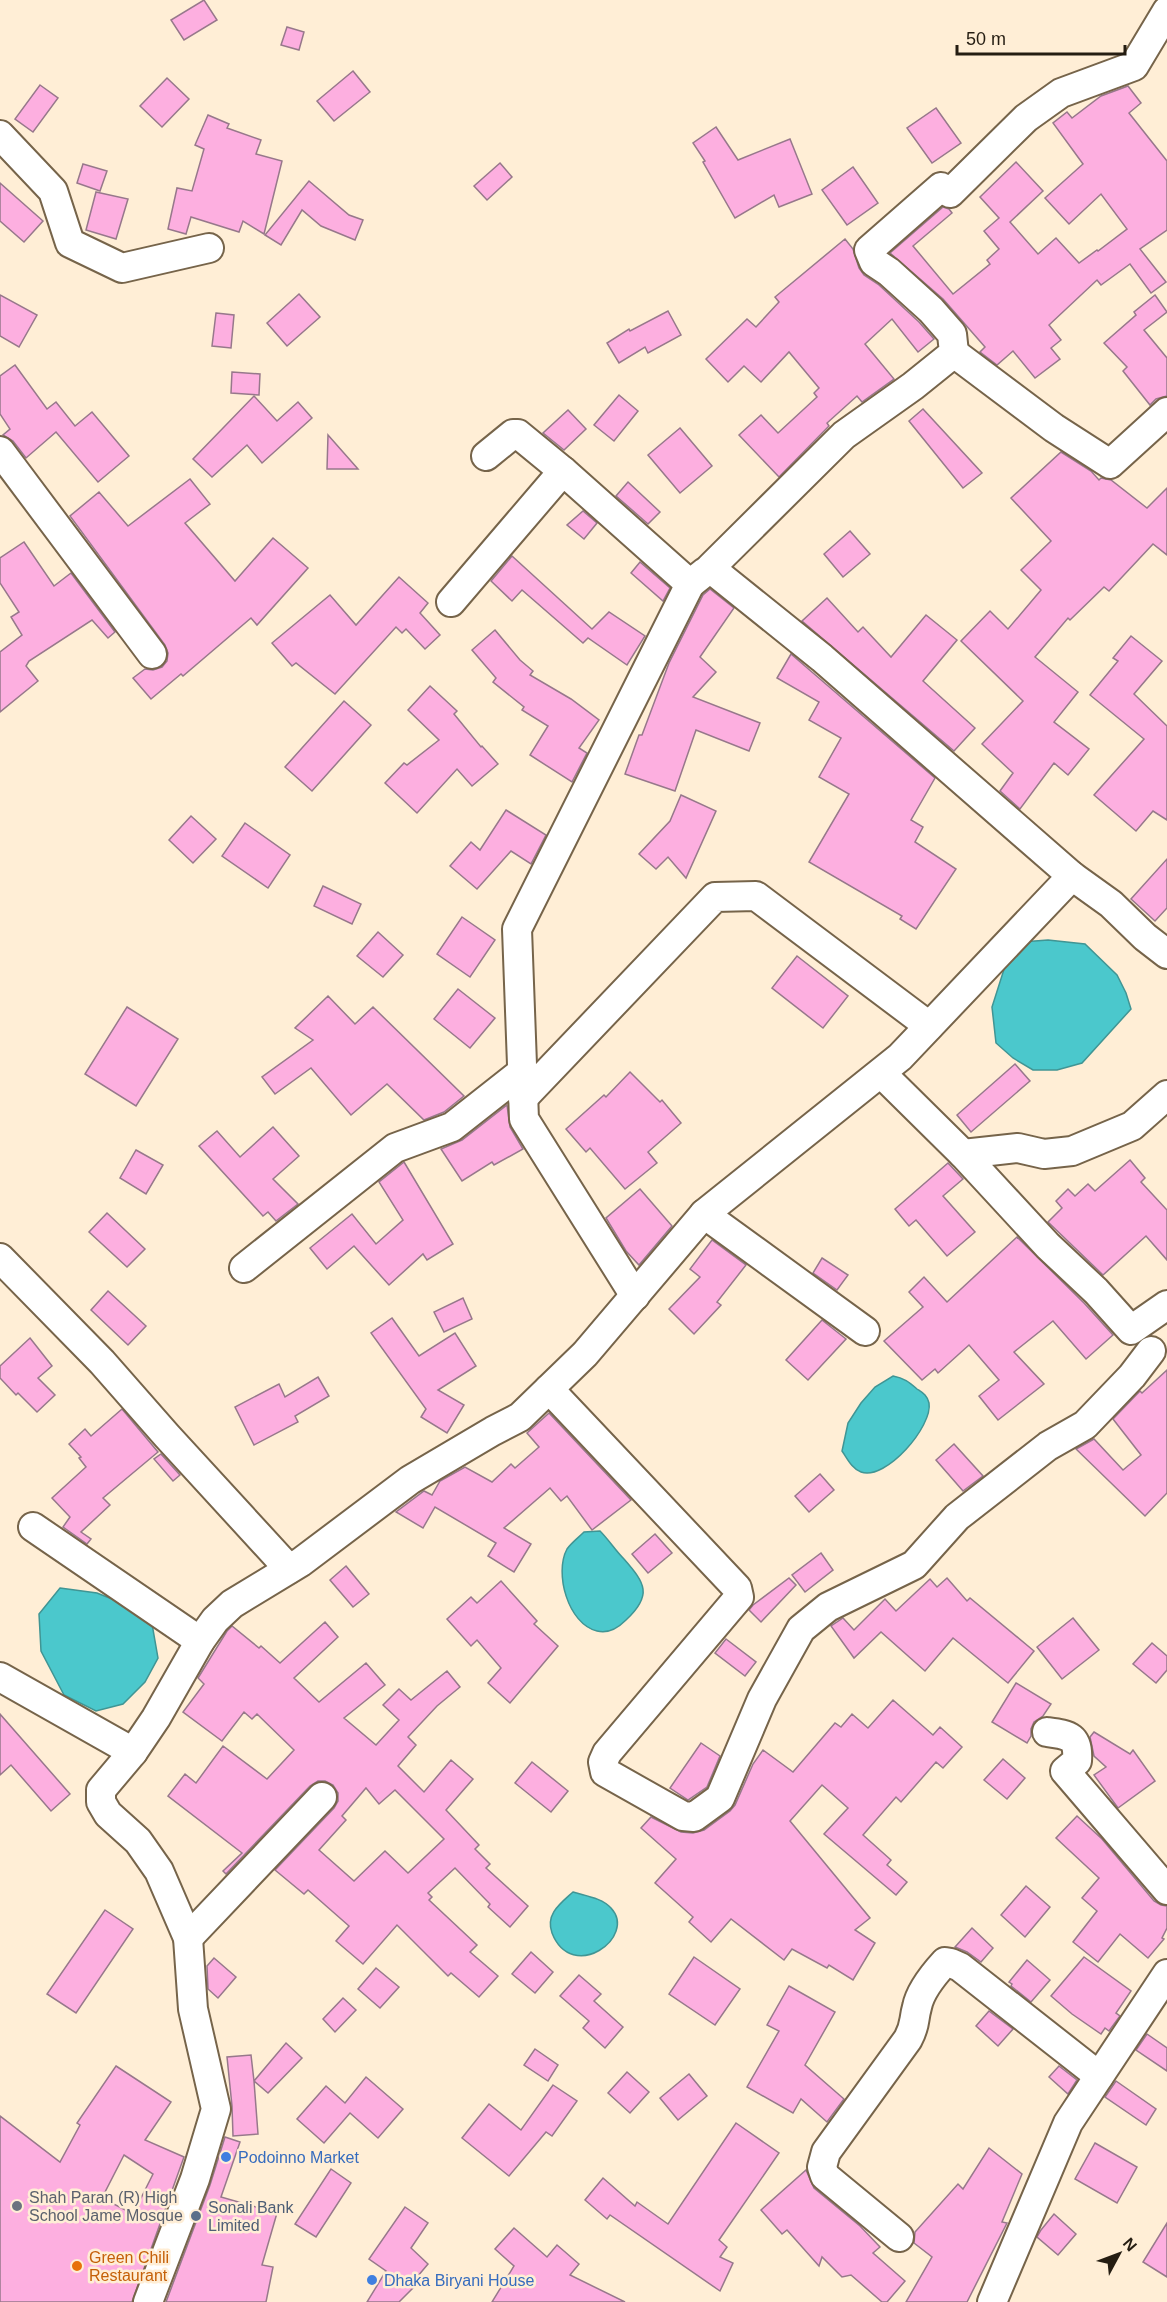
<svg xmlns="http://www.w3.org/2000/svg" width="1167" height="2302" viewBox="0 0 1167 2302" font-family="Helvetica,sans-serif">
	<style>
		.water { fill: #4bc8cc; stroke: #409594; stroke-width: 1.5 }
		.building { fill: #fdafe0; stroke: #97788b; stroke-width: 1.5; fill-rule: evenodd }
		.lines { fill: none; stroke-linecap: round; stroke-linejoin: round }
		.minor-casing { stroke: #76644a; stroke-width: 32 }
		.minor { stroke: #fff; stroke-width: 28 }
		.shop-dot { fill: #3f7fe0; stroke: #ffeed6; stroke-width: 2 }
		.worship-dot { fill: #6b7280; stroke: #ffeed6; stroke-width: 2 }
		.service-dot { fill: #5c6f8a; stroke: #ffeed6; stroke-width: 2 }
		.food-dot { fill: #e8710a; stroke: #ffeed6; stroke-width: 2 }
		.labels { text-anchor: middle; stroke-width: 5; stroke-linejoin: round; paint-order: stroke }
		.shop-label { font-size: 16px; fill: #366cbe; stroke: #ffeed6; text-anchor: start }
		.worship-label { font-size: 16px; fill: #5b616d; stroke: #ffeed6; text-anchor: start }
		.service-label { font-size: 16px; fill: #4e5e75; stroke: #ffeed6; text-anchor: start }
		.food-label { font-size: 16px; fill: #c56008; stroke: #ffeed6; text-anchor: start }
	</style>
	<rect width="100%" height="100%" fill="#ffeed6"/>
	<g class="water">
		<polygon points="1048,940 1085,944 1117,975 1126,993 1131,1009 1082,1063 1057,1070 1033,1070 1013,1058 996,1043 992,1007 1006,963 1022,942"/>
		<path d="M893,1376c11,2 16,6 24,13 6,4 10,6 12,14 4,23 -43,78 -68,69 -9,-3 -14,-14 -19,-21l6,-28 13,-20 14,-16z"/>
		<path d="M600,1531c9,9 15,19 24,28 21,24 29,36 2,61 -7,7 -18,14 -29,11 -29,-7 -43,-58 -30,-82 4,-6 12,-12 17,-17z"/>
		<polygon points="60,1588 97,1593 127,1605 151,1618 158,1658 145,1682 123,1704 96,1711 64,1695 41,1651 39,1614"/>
		<path d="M573,1892c13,4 29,6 38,16 27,29 -39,76 -59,25 -7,-19 9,-30 21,-41z"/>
	</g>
	<g class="building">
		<polygon points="204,0 217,20 184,40 171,20"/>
		<polygon points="287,27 304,32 299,50 281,45"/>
		<polygon points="353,71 370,92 334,121 317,101"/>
		<polygon points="167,78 189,99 162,127 140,106"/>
		<polygon points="40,85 58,98 33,132 15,119"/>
		<polygon points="1128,86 1141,103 1129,113 1167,161 1167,230 1140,249 1166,282 1151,293 1130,264 1101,285 1097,280 1049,325 1061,340 1051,348 1060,359 1035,378 1013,351 997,365 980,352 985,347 943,299 890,253 943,207 949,209 952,213 913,246 953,294 990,264 987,260 999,249 984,231 999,218 980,197 1016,162 1043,191 1010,222 1038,254 1056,238 1079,263 1097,250 1098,251 1127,229 1101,194 1069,224 1045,198 1083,164 1053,123 1067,112 1072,118 1101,96"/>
		<polygon points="936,108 961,143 932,163 907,128"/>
		<polygon points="208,115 229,124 227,128 261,140 256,154 282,161 264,234 243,221 239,232 191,217 186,234 168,229 177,188 192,191 204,149 195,145"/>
		<polygon points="716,127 738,160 790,139 812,194 779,207 774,195 735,218 703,162 705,161 693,143"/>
		<polygon points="500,163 512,177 487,200 474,186"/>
		<polygon points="83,164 107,171 100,191 77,183"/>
		<polygon points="853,167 878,203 847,225 822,190"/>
		<polygon points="309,181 349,215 363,220 355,240 321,226 302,210 281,245 265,235"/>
		<polygon points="0,183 43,221 24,242 0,221"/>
		<polygon points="96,192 128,199 116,239 86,230"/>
		<polygon points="845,239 853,249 859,268 864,275 879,285 919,322 934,339 918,352 892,319 865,344 894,379 862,402 857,396 827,423 829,426 779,477 739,435 761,415 778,433 817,397 814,393 819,388 789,352 761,382 744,366 728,382 706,359 747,319 756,327 779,302 775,297"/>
		<polygon points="299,294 320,317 287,346 267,323"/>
		<polygon points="0,295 37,315 19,347 0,336"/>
		<polygon points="1155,295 1167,312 1144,330 1167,358 1167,396 1156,399 1150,405 1123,371 1127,367 1104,343 1136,315 1134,312"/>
		<polygon points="668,311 681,335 648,353 645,347 619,363 607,343 629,329 630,331"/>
		<polygon points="216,313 234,315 231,348 212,346"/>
		<polygon points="15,365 47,409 56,402 75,426 92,412 129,456 98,482 56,432 26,458 13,441 3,435 10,429 0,414 0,376"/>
		<polygon points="232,372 260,374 259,395 231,393"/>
		<polygon points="619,395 638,411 614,441 594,425"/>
		<polygon points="254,396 277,421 298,402 312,418 262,463 247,445 212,477 193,459"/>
		<polygon points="923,409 982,473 963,488 909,421"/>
		<polygon points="568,410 586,429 564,450 543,433"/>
		<polygon points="680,428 712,466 680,493 648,455"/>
		<polygon points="328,435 358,469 327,469"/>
		<polygon points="1061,452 1091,471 1099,480 1101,478 1111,480 1147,508 1167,488 1167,555 1153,544 1109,591 1104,587 1070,620 1068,618 1035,657 1078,692 1054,722 1089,749 1068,775 1054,763 1020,809 1000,791 1013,773 982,744 1023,701 961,641 990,611 1008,629 1041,590 1021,570 1051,541 1011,498"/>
		<polygon points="190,479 210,504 185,523 235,581 273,538 308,568 257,625 251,618 183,676 181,674 151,699 133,678 145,669 153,670 162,667 167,661 168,653 165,645 70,516 99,492 128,526"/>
		<polygon points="628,482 660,512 648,524 616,496"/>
		<polygon points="583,511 597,523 584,539 567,525"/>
		<polygon points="850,531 870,554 843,577 824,554"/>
		<polygon points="24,542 54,586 71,573 115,632 108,638 92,620 29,661 26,666 38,681 0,712 0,652 22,635 11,617 19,612 0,583 0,558"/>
		<polygon points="512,556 592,629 609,612 645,636 627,665 588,638 583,643 522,590 512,601 491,581"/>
		<polygon points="640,562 670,588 663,601 631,573"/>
		<polygon points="399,577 428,603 420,613 440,635 425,649 406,629 402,633 396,627 335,694 296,663 292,666 272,643 330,595 356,625"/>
		<polygon points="710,589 734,608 700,657 716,672 693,697 760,723 749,751 696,730 675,791 625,774 639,735 642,735 669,663 703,595"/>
		<polygon points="827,598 858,632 863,627 891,657 926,615 957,640 923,681 975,728 954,751 802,621"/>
		<polygon points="495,630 520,660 533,671 530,675 571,699 599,720 579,748 587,753 572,782 530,755 548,726 522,710 524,707 493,682 496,678 472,650"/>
		<polygon points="1131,636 1162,661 1134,694 1167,726 1167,820 1153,811 1136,831 1094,795 1144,739 1090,695 1118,661 1113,658"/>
		<polygon points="791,654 935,778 911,820 923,827 915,842 956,869 916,929 900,919 902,916 809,862 849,794 819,777 841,738 809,720 819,702 777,678"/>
		<polygon points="430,686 457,711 454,714 481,747 482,746 498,764 472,786 457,769 417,813 385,783 404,763 407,765 439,740 408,710"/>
		<polygon points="344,701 371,725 312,791 285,767"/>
		<polygon points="681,795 716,811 686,878 668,857 656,869 639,854 670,821"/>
		<polygon points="506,810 546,835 531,864 511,851 477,889 450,866 471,842 480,850"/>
		<polygon points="191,816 216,839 193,863 169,840"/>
		<polygon points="245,823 290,855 268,888 222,856"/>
		<polygon points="1167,859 1167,908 1155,921 1131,899"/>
		<polygon points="323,886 361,904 352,924 314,906"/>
		<polygon points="462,917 495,940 470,977 437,954"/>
		<polygon points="378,932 403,955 383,977 357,956"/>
		<polygon points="797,956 848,996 823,1028 772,988"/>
		<polygon points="458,989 495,1018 470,1048 434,1019"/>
		<polygon points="328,996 355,1024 373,1007 464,1096 444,1112 424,1120 387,1084 351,1115 311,1068 275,1094 262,1077 313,1040 295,1028"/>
		<polygon points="127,1007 178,1039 136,1106 85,1074"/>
		<polygon points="1015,1064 1030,1081 971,1132 957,1115"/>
		<polygon points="630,1072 660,1102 662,1100 681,1123 648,1152 657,1163 625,1189 590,1148 586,1152 566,1129 604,1095 606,1097"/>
		<polygon points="507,1105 510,1127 523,1149 494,1165 492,1162 462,1181 441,1149 462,1140"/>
		<polygon points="273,1127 299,1156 273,1179 298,1204 276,1221 268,1212 263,1216 199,1146 217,1131 240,1157"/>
		<polygon points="136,1150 163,1165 146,1194 120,1178"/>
		<polygon points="1130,1160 1145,1178 1141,1182 1167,1210 1167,1260 1146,1236 1103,1275 1048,1222 1062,1208 1056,1201 1068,1189 1075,1196 1088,1184 1095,1191"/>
		<polygon points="404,1162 453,1244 427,1260 423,1254 389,1285 354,1246 327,1269 310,1248 352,1214 376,1244 403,1220 379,1182"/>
		<polygon points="948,1163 963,1179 943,1196 975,1232 947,1256 916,1220 909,1226 895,1209"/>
		<polygon points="640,1189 672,1226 639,1265 626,1251 606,1218"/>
		<polygon points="107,1213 145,1249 127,1267 89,1232"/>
		<polygon points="1017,1237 1084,1303 1113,1335 1086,1359 1053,1321 1014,1352 1044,1384 998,1420 979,1396 999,1380 969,1345 938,1373 935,1369 922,1380 884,1341 923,1307 909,1292 924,1277 947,1302"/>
		<polygon points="712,1240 746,1265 717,1302 721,1305 694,1334 669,1309 700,1277 690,1269"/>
		<polygon points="822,1258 848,1275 837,1290 813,1273"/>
		<polygon points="108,1291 146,1326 128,1345 91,1310"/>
		<polygon points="463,1298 472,1319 444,1332 434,1312"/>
		<polygon points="392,1318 419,1356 455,1333 476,1366 438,1390 464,1405 447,1433 421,1417 426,1409 371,1333"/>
		<polygon points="822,1320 846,1339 808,1380 786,1360"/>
		<polygon points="30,1338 52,1366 38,1378 55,1395 37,1412 18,1393 16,1395 0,1378 0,1366"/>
		<polygon points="1167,1370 1167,1493 1145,1516 1076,1449 1094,1439 1123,1470 1141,1455 1113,1419 1140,1391 1142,1393"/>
		<polygon points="318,1377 329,1396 295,1416 298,1422 254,1445 235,1407 279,1384 285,1397"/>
		<polygon points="122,1409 158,1452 103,1498 110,1505 81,1532 91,1539 87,1544 63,1527 70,1517 52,1498 86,1467 79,1458 81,1457 69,1444 85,1429 91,1436"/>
		<polygon points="549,1413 631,1500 592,1530 567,1496 561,1501 550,1488 504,1528 531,1544 514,1572 488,1556 496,1543 435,1507 423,1528 396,1512 424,1491 432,1495 440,1481 465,1467 492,1482 511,1464 515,1468 539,1447 527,1433"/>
		<polygon points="954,1444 983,1476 963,1491 936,1460"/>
		<polygon points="161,1454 180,1475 173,1481 154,1459"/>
		<polygon points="820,1474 834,1490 809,1512 795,1496"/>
		<polygon points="655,1534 672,1553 648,1573 632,1554"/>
		<polygon points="821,1553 833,1570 805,1592 792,1575"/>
		<polygon points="346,1566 369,1594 353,1607 330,1580"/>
		<polygon points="789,1578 796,1585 761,1622 749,1610 753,1605"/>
		<polygon points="947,1578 967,1601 970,1598 1034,1651 1008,1683 953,1638 925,1671 881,1632 854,1658 831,1626 843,1618 854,1630 885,1599 896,1611 930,1579 937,1587"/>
		<polygon points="501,1581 537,1621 534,1624 558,1646 510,1703 488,1683 501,1668 477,1640 471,1646 447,1619 471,1597 477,1603"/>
		<polygon points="1073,1618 1099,1650 1062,1679 1037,1647"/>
		<path d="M325,1622l13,15 -44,41 25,24 47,-39 19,22 -41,33 32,27 23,-25 -16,-15 16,-16 12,11 36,-29 13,16 -23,19 -29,31 8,8 -18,21 26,26 27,-32 22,19 -27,31 33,35 -4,4 15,15 -4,4 42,38 -18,21 -22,-20 2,-3 -35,-36 -27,25 4,4 -3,3 48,45 -7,7 28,24 -19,21 -28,-24 -3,3 -51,-51 -34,39 -27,-23 13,-15 -41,-36 -4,4 -29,-24 59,-62 4,-7v-8l-5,-8 -8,-4h-7l-8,5 -84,88 -3,-3 19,-18 -74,-57 17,-22 11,9 27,-37 44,33 27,-29 -37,-36 -5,5 -8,-7 -22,29 -39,-29 21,-28 -6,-6 29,-47 5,-5 27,22 2,-2 19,17zM366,1788l13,16 16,-14 49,49 -36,34 -23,-22 -31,30 -35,-31 27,-30 -4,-4z"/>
		<polygon points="726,1639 756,1662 745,1676 715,1653"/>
		<polygon points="1152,1643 1167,1656 1167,1670 1156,1683 1133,1664"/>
		<polygon points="1016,1683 1051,1704 1043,1716 1034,1722 1031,1729 1031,1736 1027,1743 992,1722"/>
		<polygon points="893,1700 933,1735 940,1727 962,1747 943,1768 936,1762 901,1802 896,1797 863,1835 891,1860 887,1865 907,1882 896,1895 824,1834 848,1808 822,1785 790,1821 870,1918 855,1930 875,1943 853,1980 829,1965 827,1968 792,1949 784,1960 731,1919 711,1942 689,1922 693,1917 655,1883 676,1859 641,1828 651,1817 681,1832 693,1833 704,1830 730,1811 735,1805 753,1764 763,1750 793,1772 835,1723 841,1727 852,1714 868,1728"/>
		<polygon points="0,1714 70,1794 51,1811 11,1765 0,1775"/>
		<polygon points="1094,1732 1130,1754 1133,1750 1155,1781 1118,1808 1094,1775 1106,1767 1094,1756 1090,1737"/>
		<polygon points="701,1743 720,1756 707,1787 688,1800 670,1788"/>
		<polygon points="1003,1759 1025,1778 1007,1799 984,1780"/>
		<polygon points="532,1762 568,1791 551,1812 515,1783"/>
		<polygon points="1077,1816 1102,1839 1154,1901 1161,1905 1167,1906 1167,1928 1162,1938 1164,1939 1148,1958 1120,1934 1098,1962 1073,1942 1097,1911 1082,1898 1099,1878 1056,1838"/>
		<polygon points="1026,1886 1050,1907 1025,1937 1001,1915"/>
		<polygon points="105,1910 133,1929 76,2013 47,1994"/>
		<polygon points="972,1928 993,1948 981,1962 967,1952 955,1947"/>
		<polygon points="531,1952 553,1972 535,1993 512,1974"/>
		<polygon points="694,1957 740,1989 715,2025 669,1994"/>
		<polygon points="1084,1957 1131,1991 1116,2013 1120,2016 1109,2031 1105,2028 1101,2034 1072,2014 1051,1996"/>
		<polygon points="214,1958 236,1977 218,1998 208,1989 207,1966"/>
		<polygon points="1027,1960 1050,1980 1031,2002 1011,1986 1012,1984 1009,1982"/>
		<polygon points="376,1968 399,1987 380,2008 358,1989"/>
		<polygon points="579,1975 601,1994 594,2001 623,2027 605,2048 583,2028 589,2021 560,1996"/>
		<polygon points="789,1986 835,2012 805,2065 844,2099 827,2122 801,2099 793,2113 747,2087 779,2031 767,2025"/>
		<polygon points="343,1998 356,2010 335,2032 323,2019"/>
		<polygon points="989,2011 1013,2029 998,2046 976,2026"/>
		<polygon points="1147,2034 1167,2048 1167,2071 1136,2050"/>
		<polygon points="286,2043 302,2058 268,2093 254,2081 258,2134 233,2136 232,2106 227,2057 251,2055 254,2081"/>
		<polygon points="535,2049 558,2065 548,2081 524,2065"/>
		<path d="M116,2066l55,36 -26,38 39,17 -52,145h-132v-186l60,46 20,-37 -3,-2zM124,2155l29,19 -20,40 -31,-16z"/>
		<polygon points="1059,2066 1077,2080 1068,2094 1049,2077"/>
		<polygon points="627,2072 649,2092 630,2113 608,2093"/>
		<polygon points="689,2074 707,2096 678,2120 660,2098"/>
		<polygon points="366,2077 403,2109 378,2138 350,2113 324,2143 297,2119 326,2086 345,2103"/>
		<polygon points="1116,2081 1156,2109 1146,2125 1105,2097"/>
		<polygon points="553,2085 577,2101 552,2136 546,2132 509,2176 462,2138 489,2104 521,2130"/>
		<polygon points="736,2123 779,2153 719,2240 727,2247 720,2257 733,2263 720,2291 610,2215 607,2219 585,2200 603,2178 635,2206 637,2202 668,2224"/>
		<polygon points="225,2137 240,2142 221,2197 277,2213 262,2265 273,2267 266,2302 166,2302 210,2185"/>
		<polygon points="1095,2143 1137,2167 1117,2203 1075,2179"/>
		<polygon points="989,2148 1022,2174 1002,2222 1007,2223 967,2302 906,2302 932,2257 914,2243 915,2232 958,2184 963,2189"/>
		<polygon points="331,2169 351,2183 316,2237 295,2224"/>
		<polygon points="806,2170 814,2188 860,2226 880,2247 873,2253 905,2281 887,2302 882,2302 851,2275 842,2277 822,2257 819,2266 787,2230 782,2234 761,2210"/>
		<polygon points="405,2207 428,2223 411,2248 428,2264 412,2283 416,2285 399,2302 367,2302 386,2271 369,2259"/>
		<polygon points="1054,2214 1076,2234 1058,2255 1037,2237 1041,2230"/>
		<polygon points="1167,2223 1167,2277 1143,2262"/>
		<polygon points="514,2228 547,2257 557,2245 579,2264 570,2275 625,2302 492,2302 514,2266 495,2249"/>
	</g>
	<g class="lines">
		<defs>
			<g id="minor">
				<polyline points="1167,11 1134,66 1061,93 1026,118 950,193 941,187 869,250 874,262 889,272 931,310 952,334 954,353 913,386 844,435 710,568 822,658 1072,876 1111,904 1145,937 1167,954"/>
				<polyline points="0,135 53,191 70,243 122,268 209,248"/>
				<polyline points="954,353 1054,428 1110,464 1167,412"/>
				<polyline points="0,451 152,654"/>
				<polyline points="486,456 513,434 518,434 563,471"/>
				<polyline points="451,602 563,471 690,584 705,572"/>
				<polyline points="881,1073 963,1154 1048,1246 1096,1291 1131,1330 1167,1305"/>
				<polyline points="523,1098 715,897 756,896 929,1026"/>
				<polyline points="963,1154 1018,1148 1044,1154 1072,1151 1132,1126 1167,1095"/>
				<polyline points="704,1214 865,1331"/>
				<polyline points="0,1258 102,1362 167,1436 289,1569"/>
				<polyline points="244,1268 395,1148 452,1127 522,1072"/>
				<polyline points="635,1296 524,1119 517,929 690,584"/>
				<polyline points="549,1389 737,1588 739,1597 607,1753 603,1762 605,1772 683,1816 694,1817 720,1798 762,1699 801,1629 828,1607 914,1565 957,1517 1048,1446 1085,1425 1132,1376 1151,1351"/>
				<polyline points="33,1527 200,1641"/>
				<polyline points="0,1677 133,1752"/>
				<path d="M1047,1732c22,3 32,4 30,29l-12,10 102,119"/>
				<polyline points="188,1938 322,1797"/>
				<path d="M899,2237l-74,-61 -3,-9 4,-15 82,-113c8,-15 5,-18 9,-32 3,-16 17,-33 28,-45l6,1 9,4 139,109"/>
				<polyline points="148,2302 195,2179 216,2109 193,2009 188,1938 159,1871 138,1841 108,1814 101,1802 101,1790 133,1752 156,1718 200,1641 215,1620 232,1604 301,1562 410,1480 493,1431 520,1417 585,1354 704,1214 900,1057 1072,876"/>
				<polyline points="992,2302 1068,2123 1167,1974"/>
			</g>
		</defs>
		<use href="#minor" class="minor-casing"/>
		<use href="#minor" class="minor"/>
	</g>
	<g class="shop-dot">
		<circle cx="226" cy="2157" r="6"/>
		<circle cx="372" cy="2280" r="6"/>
	</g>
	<circle class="worship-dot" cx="17" cy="2206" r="6"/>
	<circle class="service-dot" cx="196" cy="2216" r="6"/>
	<circle class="food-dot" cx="77" cy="2266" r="6"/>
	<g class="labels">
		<g class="shop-label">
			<text x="238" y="2163">Podoinno Market</text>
			<text x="384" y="2286">Dhaka Biryani House</text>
		</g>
		<g class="worship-label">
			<text x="29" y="2203">Shah Paran (R) High<tspan x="29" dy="18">School Jame Mosque</tspan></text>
		</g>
		<g class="service-label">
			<text x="208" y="2213">Sonali Bank<tspan x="208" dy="18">Limited</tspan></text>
		</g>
		<g class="food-label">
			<text x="89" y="2263">Green Chili<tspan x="89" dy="18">Restaurant</tspan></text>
		</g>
	</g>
	<g transform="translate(1119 2254) rotate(49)" stroke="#ffeed6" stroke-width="4.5" paint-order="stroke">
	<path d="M0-4.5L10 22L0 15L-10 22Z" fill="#251d12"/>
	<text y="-9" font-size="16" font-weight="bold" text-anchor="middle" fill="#251d12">N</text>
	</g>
	<path d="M957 45v9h168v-9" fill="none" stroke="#251d12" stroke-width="3"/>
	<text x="966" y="45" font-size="18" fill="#251d12" stroke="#ffeed6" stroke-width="4.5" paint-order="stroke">50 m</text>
</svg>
